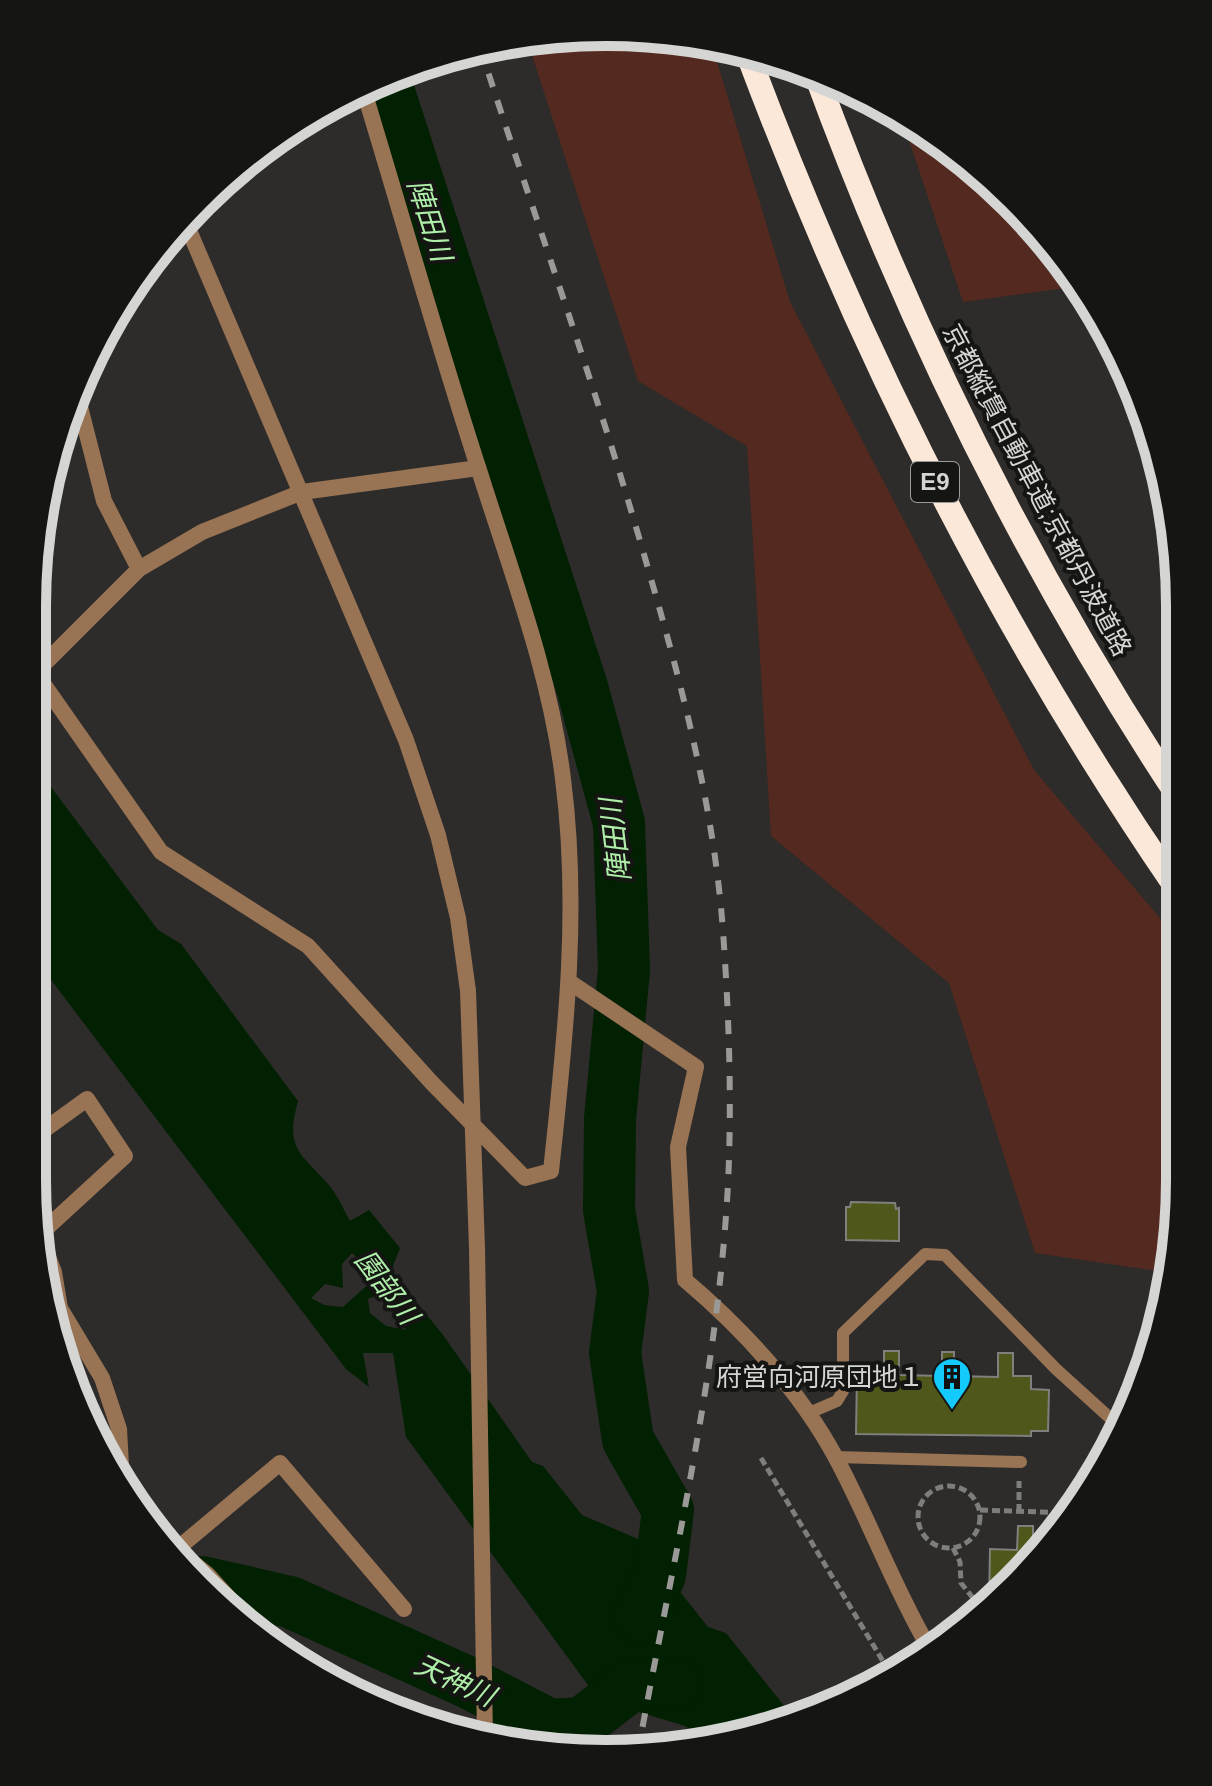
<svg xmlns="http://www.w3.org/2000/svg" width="1212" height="1786" viewBox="0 0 1212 1786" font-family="Arial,'Noto Sans JP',sans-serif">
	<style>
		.green { fill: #54291f }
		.water { fill: #022002; fill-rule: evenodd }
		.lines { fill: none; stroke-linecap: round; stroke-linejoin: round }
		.river { stroke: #022002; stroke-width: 52 }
		.building { fill: #50571a; stroke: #7f807d; stroke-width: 2 }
		.path { stroke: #7e7e7c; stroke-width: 5; stroke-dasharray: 8 4; stroke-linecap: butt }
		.service { stroke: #987354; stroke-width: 12 }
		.minor { stroke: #987354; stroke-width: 16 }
		.tertiary { stroke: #987354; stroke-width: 16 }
		.motorway { stroke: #fbe8d9; stroke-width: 24 }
		.rail { stroke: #9a9997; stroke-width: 6; stroke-dasharray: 14 14; stroke-linecap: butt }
		.tertiary-bridge { stroke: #987354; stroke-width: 16 }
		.labels { text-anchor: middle; stroke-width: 8; stroke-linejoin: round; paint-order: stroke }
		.shield { fill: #151514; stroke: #9b9b9a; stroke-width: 2 }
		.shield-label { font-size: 24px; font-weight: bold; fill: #d5d5d3 }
		.street-label { font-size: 26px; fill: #d5d5d3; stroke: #151514 }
		.poi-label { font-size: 26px; fill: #d5d5d3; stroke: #151514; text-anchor: end }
		.water-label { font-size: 28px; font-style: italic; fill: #afeea9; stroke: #151514 }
		.rim { fill: none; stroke: #d5d5d3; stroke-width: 10 }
	</style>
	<rect width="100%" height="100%" fill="#2d2c2a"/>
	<g class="green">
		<polygon points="606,32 711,42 790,302 1034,770 1176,937 1180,1180 1171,1273 1035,1253 949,983 771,836 747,446 638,381 527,40"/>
		<polygon points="901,116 925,129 1012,200 1074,287 963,302"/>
	</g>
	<path class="water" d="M39,771l119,159 23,14 117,157c-13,47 1,51 29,82 10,10 16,26 23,38l19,-11 31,38 -9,23 52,64 89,127 11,4 39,49 56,24 70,88 18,6 67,84 -78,26 -30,-17 -86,-26 -193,-263 -13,-84h-30l6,34 -23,-18 -310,-409zM352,1253l12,11 8,17 -29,26 -19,-2 -13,-7 14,-14 18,4 -1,-24zM377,1295h8l21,35 -20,-4 -16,-13 -2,-14z"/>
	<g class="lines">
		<g class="river">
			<polyline points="384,77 582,687 619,823 624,970 610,1119 609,1210 623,1291 615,1353 628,1440 668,1510 660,1575 639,1617"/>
			<polyline points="202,1582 290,1602 467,1682 550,1725 582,1723 630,1686 675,1685"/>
		</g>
	</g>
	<g class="building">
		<polygon points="851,1202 895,1203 896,1209 899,1208 899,1241 846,1240 846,1207 850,1207"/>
		<polygon points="884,1351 899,1351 899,1375 942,1376 942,1352 954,1352 954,1376 998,1377 998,1353 1013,1353 1013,1376 1031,1376 1031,1389 1049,1390 1048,1431 1031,1431 1031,1436 856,1434 857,1375 884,1375"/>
		<polygon points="1018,1526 1033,1526 1033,1550 1042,1550 1012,1586 989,1603 990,1549 1017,1550"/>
	</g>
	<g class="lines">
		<g class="path">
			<polyline points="761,1458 890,1673"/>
			<circle cx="949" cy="1517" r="31"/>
			<polyline points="980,1510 1071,1513"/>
			<polyline points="1019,1512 1019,1481"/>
			<polyline points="953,1548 960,1562 961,1583 973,1598 972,1615"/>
		</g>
		<g class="service">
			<polyline points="809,1413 837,1401 843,1391 843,1333 925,1254 945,1255 1056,1369 1121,1428"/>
			<polyline points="836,1457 1021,1462"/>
		</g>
		<g class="minor">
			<polyline points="77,395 104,501 139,569"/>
			<polyline points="40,668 139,569 202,532 302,492 478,468"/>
			<path d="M40,679l121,173 147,94 124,137 93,95 26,-7c14,-131 29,-261 12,-392 -13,-107 -52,-207 -84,-309 -41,-126 -77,-254 -116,-382"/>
			<path d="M571,983l125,84 -18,80 7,133c58,49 115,111 151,178 33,61 57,128 92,188"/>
			<polyline points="33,1138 87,1099 125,1156 40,1234"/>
			<polyline points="39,1234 54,1272 60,1308 102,1378 119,1429 122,1483"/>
			<polyline points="177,1549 280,1463 404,1609"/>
		</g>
		<g class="tertiary">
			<polyline points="185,221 406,740 438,835 458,918 468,991"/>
			<polyline points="166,1541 207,1574 260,1632"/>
		</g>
		<g class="motorway">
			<path d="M747,52c110,294 250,574 428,834"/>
			<path d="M815,72c92,251 212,494 359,718"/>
		</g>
		<path class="rail" d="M480,47c56,175 119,348 169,525 34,117 65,237 74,359 6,84 9,170 5,253 -10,189 -55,376 -89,562"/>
		<polyline class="tertiary-bridge" points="468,991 477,1248 485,1737"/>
	</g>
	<defs>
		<symbol id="building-pin" viewBox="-11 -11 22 30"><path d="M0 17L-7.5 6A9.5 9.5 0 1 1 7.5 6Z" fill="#13cafb" stroke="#151514"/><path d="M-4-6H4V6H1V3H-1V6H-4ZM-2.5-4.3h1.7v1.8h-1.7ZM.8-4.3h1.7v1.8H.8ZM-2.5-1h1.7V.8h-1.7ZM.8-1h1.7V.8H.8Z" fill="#111"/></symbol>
	</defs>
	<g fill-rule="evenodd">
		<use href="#building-pin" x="930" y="1355" width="44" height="60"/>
	</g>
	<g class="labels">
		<rect class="shield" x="911" y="462" width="48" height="40" rx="6"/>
		<g class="shield-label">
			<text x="935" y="490">E9</text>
		</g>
		<g class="street-label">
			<text transform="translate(1037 490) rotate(62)" y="9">京都縦貫自動車道;京都丹波道路</text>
		</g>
		<g class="poi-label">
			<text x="924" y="1386">府営向河原団地１</text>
		</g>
		<g class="water-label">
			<text transform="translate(430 220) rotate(72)" y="10">陣田川</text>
			<text transform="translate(615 840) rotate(-97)" y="10">陣田川</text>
			<text transform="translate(387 1287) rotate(53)" y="10">園部川</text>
			<text transform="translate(455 1680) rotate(25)" y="10">天神川</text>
		</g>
	</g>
	<path d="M0 0H1212V1786H0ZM606 46H606A560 560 0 0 1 1166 606V1180A560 560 0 0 1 606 1740H606A560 560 0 0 1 46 1180V606A560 560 0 0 1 606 46Z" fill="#151514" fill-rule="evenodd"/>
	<path class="rim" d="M606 46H606A560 560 0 0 1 1166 606V1180A560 560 0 0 1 606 1740H606A560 560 0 0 1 46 1180V606A560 560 0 0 1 606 46Z"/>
</svg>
